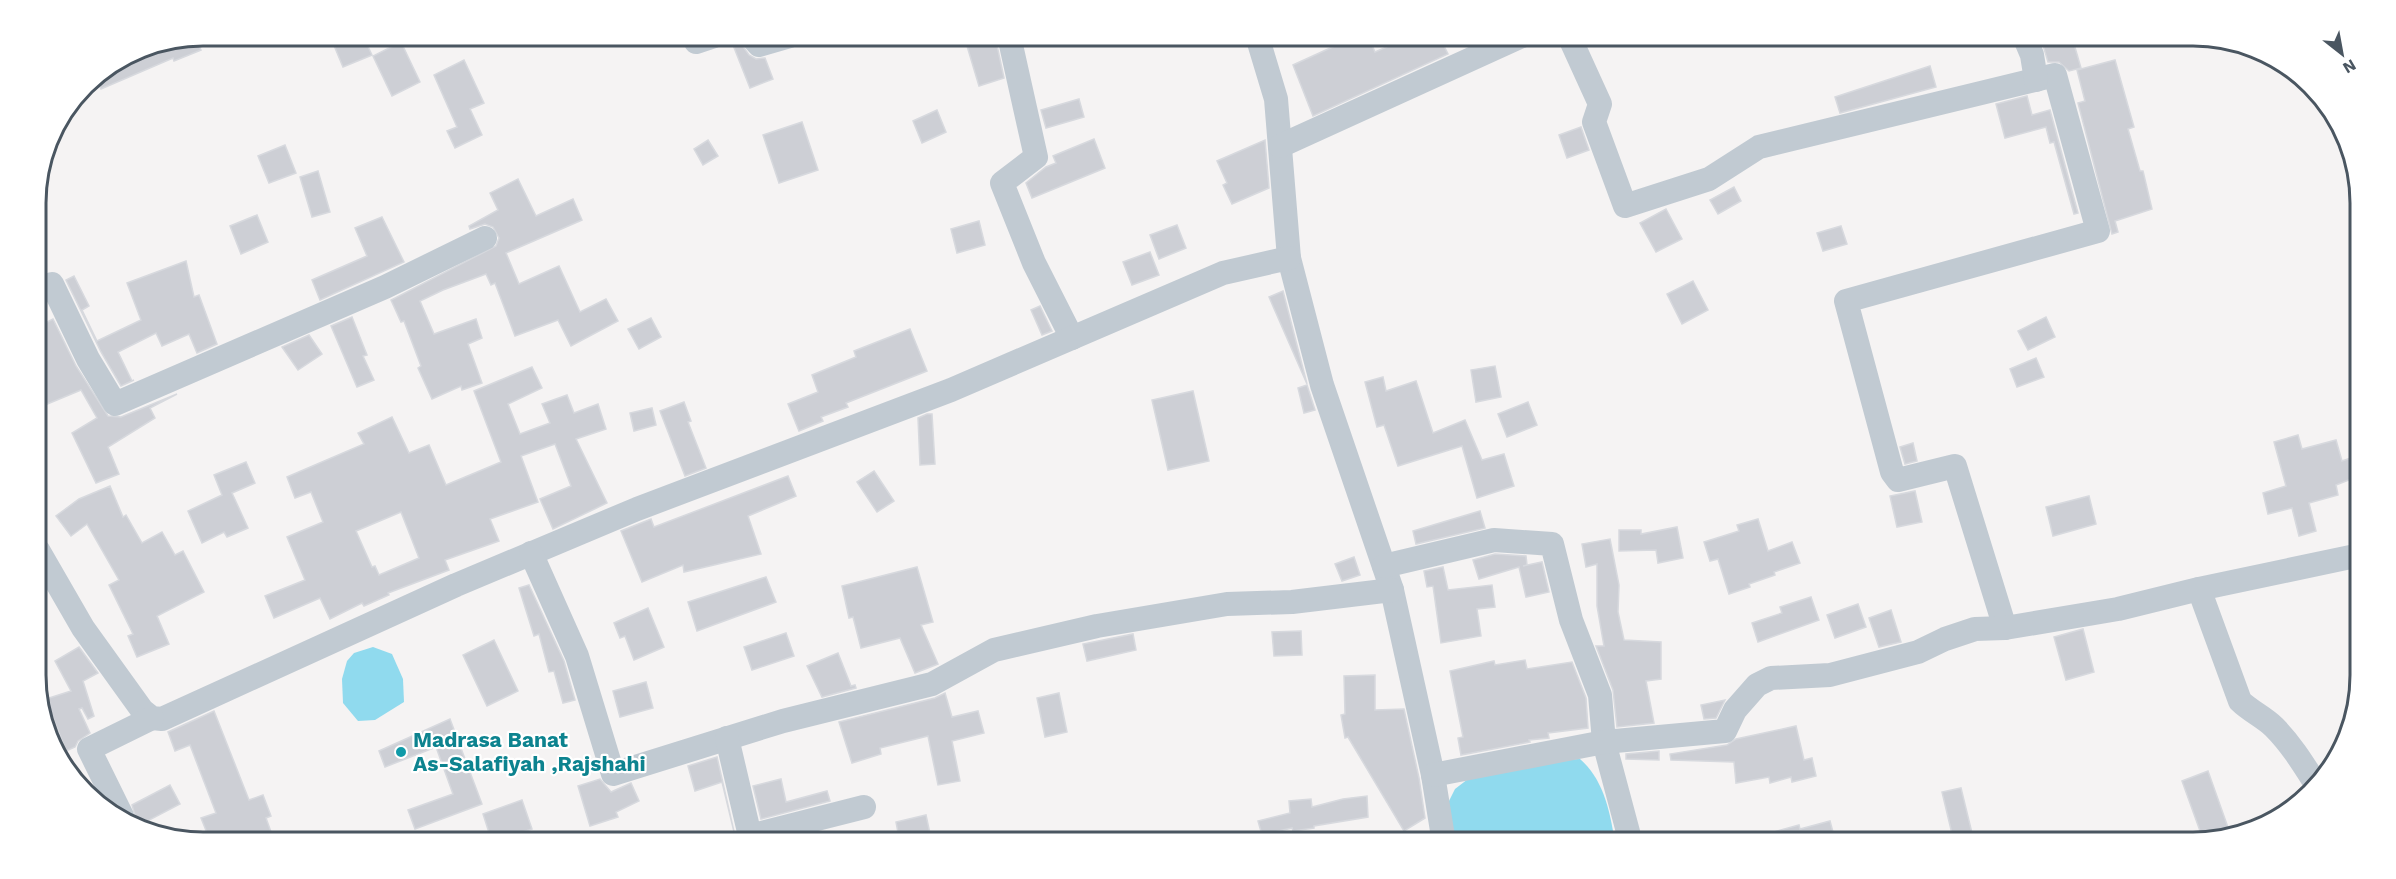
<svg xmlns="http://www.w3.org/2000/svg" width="2396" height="879" viewBox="0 0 2396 879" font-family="'Work Sans',sans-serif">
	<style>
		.water { fill: #90daee }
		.building { fill: #cdcfd5; stroke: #d7d9de; stroke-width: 1.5; fill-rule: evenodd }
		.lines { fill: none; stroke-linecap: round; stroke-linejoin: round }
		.minor { stroke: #c1cad2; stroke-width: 24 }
		.culture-dot { fill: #0f9aa8; stroke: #fff; stroke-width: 2 }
		.labels { text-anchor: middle; stroke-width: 4.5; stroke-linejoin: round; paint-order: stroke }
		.culture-label { font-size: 21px; font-weight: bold; fill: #0d838f; stroke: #fff; text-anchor: start }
		.rim { fill: none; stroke: #4a5661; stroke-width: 3 }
	</style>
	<rect width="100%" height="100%" fill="#f5f3f3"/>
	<g class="water">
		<polygon points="373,647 392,654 403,679 404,702 375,720 358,721 343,703 342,679 347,661 354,653"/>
		<path d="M1580,759c24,21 30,53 35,84h-163l-5,-38 8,-16 13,-10 85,-19z"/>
	</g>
	<g class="building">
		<polygon points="209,36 211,42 199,46 201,50 174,61 173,58 101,89 95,76 140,49"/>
		<polygon points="330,36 363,36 372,55 343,67"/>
		<polygon points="964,36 995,36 1004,78 979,86"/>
		<polygon points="1336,36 1368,36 1375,52 1412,36 1439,36 1448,54 1313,116 1293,65 1339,44"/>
		<polygon points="2072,37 2081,68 2069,71 2059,62 2048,62 2043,45"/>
		<polygon points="737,38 749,55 756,59 765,58 773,79 750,88 731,40"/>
		<polygon points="401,42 420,82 392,96 373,56"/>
		<polygon points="464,60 484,103 470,109 482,135 455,148 447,131 457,127 434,75"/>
		<polygon points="2115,60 2134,127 2128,129 2140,171 2143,171 2152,209 2115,221 2118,232 2112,234 2078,103 2085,101 2077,70"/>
		<polygon points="1930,66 1936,87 1840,113 1835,97"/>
		<polygon points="2027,96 2032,115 2050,110 2078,213 2074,214 2054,142 2050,143 2046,127 2005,138 1996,104"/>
		<polygon points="1079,99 1084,117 1046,128 1041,110"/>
		<polygon points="937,110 946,132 922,143 913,121"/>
		<polygon points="802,122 818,170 779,183 763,135"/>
		<polygon points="1581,127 1589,150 1567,158 1559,135"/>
		<polygon points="1094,139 1105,168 1032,198 1026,183 1046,167 1056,163 1053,156"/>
		<polygon points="708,140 718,156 703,165 694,149"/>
		<polygon points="1265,140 1269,188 1232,204 1223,185 1227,183 1217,161"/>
		<polygon points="285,145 296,173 269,183 258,156"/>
		<polygon points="318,171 330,212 312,217 300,177"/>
		<polygon points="518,179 536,216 573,199 582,220 506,253 519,284 559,266 580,312 606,299 618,321 571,346 558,320 515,336 495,283 491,285 486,274 443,290 420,301 434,334 476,319 482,338 468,344 482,383 462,390 461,386 432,399 418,368 421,366 404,321 401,322 391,300 496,246 499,238 493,227 485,224 470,229 469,226 498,210 490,193"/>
		<polygon points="1734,187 1741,201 1718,214 1710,200"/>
		<polygon points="1666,209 1682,239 1656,252 1640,223"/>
		<polygon points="257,215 268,242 241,254 230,226"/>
		<polygon points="382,217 404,262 320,300 312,280 367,256 355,228"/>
		<polygon points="979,221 985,245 957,253 951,229"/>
		<polygon points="1177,225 1186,248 1159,259 1150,235"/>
		<polygon points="1841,226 1847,244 1823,251 1817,233"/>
		<polygon points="1150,252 1159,275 1132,285 1123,262"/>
		<polygon points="186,261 194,297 199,295 217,344 197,353 189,334 162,346 156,333 118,352 132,381 134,380 121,386 101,352 66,280 74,276 89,306 82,310 97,341 141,320 127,283"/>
		<polygon points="1693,281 1708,310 1682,324 1667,294"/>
		<polygon points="1283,291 1307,384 1269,297"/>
		<polygon points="1040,306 1052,331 1042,335 1031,310"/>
		<polygon points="352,317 367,355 363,356 374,380 357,387 331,326"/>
		<polygon points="2046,317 2055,337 2028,350 2018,331"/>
		<polygon points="651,318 661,337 639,349 628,329"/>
		<polygon points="53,319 76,366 108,416 121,417 177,394 150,408 155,418 108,447 119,474 96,483 72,433 97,418 81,390 45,405 37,389 37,327"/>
		<polygon points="910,329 927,371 846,403 848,407 821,417 823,421 799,431 788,404 818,392 812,375 856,357 854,351"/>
		<polygon points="309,335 322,354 298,370 282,347"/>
		<polygon points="2036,358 2044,377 2017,387 2010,369"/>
		<polygon points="1495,366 1501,397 1476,402 1471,370"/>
		<path d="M532,367l10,21 -34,16 12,30 30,-11 -8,-19 25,-9 7,18 24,-9 8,25 -30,10 31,64 -54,26 -13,-30 31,-13 -16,-42 -34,12 17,46 -48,17 9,22 -54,19 4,10 -61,23 1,2 -25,11 -2,-3 -32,16 -10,-21 -46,20 -9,-22 40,-16 -18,-43 36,-15 -12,-30 -16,6 -8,-21 77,-33 -6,-11 34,-16 17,36 20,-8 17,40 55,-23 -27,-71zM401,512l18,46 -40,17 -4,-9 -3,1 -16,-36z"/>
		<polygon points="1383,377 1386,391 1416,381 1433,433 1465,420 1482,460 1504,454 1514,486 1477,498 1462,446 1398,466 1384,425 1377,427 1365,382"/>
		<polygon points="1307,385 1315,410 1304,413 1298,388"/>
		<polygon points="1193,391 1209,461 1168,470 1152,400"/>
		<polygon points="684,402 691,421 688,422 706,468 685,476 660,411"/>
		<polygon points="1528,402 1537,425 1507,437 1498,414"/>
		<polygon points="652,408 656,425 634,431 630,413"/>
		<polygon points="927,414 932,414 935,464 920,465 918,418"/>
		<polygon points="2298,435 2302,449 2336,440 2342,461 2359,455 2359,476 2336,485 2338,495 2309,503 2316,531 2299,536 2292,508 2268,514 2263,493 2286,486 2274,442"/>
		<polygon points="1913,443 1917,461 1905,464 1900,447"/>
		<polygon points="246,462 255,483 232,493 248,528 227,537 224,532 202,543 188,511 222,495 214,475"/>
		<polygon points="874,471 894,501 877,512 857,482"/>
		<polygon points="788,476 796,496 748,516 761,554 684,572 683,565 642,582 621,531 651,519 654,527"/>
		<polygon points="110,486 123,517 126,515 142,543 162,532 175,555 183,551 204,592 157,616 169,644 137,657 128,636 133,634 109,585 119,580 87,524 71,536 56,516 79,499"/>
		<polygon points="1915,491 1922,522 1897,527 1890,496"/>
		<polygon points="2089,496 2096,524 2053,536 2046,507"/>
		<polygon points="1480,511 1485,528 1416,544 1413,531"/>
		<polygon points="1758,519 1768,551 1792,542 1800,563 1774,572 1775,575 1749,584 1750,587 1729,594 1718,559 1710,561 1704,542 1739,531 1737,525"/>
		<polygon points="1677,527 1683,558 1658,563 1656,550 1619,551 1619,530 1641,530 1641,534"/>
		<polygon points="1610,539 1619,585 1618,612 1624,640 1661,642 1661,679 1646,681 1654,723 1617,727 1613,690 1596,646 1604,646 1597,606 1597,564 1586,567 1582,544"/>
		<polygon points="1495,554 1526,556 1527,565 1523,566 1542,562 1549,592 1526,597 1519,567 1479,579 1473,560"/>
		<polygon points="1354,557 1360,575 1342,581 1335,564"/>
		<polygon points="917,567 933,622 921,625 938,664 915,673 900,638 861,648 853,617 849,618 842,586"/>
		<polygon points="1443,567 1448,590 1492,585 1495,607 1477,609 1481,636 1441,643 1433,586 1427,587 1424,571"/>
		<polygon points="766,577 776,602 697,631 688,602"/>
		<polygon points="529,585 564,661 575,700 563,703 554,671 549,672 539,634 534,636 519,588"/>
		<polygon points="1811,597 1819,620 1758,642 1752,623 1782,613 1780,607"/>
		<polygon points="1858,604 1866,627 1835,638 1827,615"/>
		<polygon points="648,608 664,647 634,660 625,636 620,638 614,623"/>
		<polygon points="1891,610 1901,642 1879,647 1869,618"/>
		<polygon points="2083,629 2094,672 2066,680 2054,637"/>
		<polygon points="1301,631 1302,655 1274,656 1272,632"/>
		<polygon points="786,633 794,656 752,670 744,647"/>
		<polygon points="1133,634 1136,650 1087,661 1083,644"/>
		<polygon points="494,640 518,691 487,706 463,655"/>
		<polygon points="79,647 98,673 83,681 94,716 88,719 82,708 79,709 90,733 78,741 75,747 66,751 46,699 71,691 55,661"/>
		<polygon points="838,653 851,686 855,685 856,688 822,697 807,666"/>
		<polygon points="1525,660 1527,669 1572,662 1586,698 1588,728 1548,733 1549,738 1529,740 1530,742 1461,755 1458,738 1463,737 1450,671 1494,661 1495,665"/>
		<polygon points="1375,675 1375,710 1404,709 1419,778 1425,818 1404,831 1348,737 1345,738 1341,715 1345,714 1344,676"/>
		<polygon points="646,682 653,708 620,717 613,691"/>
		<polygon points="945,693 952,717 978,711 984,733 952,741 960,781 938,785 928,736 880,748 881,754 852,763 839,722 935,698"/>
		<polygon points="1059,693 1067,732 1045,737 1037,698"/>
		<polygon points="1725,700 1716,718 1704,719 1701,705"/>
		<polygon points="214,711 249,800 263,795 271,816 266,818 275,843 211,843 201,818 216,813 190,745 175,751 168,732"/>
		<polygon points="450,719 482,804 415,829 408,810 453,794 436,747 385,767 379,751"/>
		<polygon points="1796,726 1804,760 1812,758 1816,776 1792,782 1791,777 1770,783 1769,777 1736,783 1734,762 1671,760 1670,754 1727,745 1736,739"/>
		<polygon points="1659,751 1659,760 1626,759 1626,754"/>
		<polygon points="717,757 735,836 722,782 695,791 688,766"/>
		<polygon points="2208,771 2230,833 2204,842 2182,781"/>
		<polygon points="600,779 611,792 631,783 639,801 616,812 618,817 590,826 578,786"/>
		<polygon points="781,779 786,802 827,791 830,801 761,819 753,786"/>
		<polygon points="170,785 180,804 138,826 132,805"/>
		<polygon points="1961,788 1972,833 1953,838 1942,792"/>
		<polygon points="1367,796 1368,817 1314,826 1314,828 1293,831 1292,828 1262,835 1258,821 1290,813 1289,801 1311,799 1312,807 1343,799"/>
		<polygon points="522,800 532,829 492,842 483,814"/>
		<polygon points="926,815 932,843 900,843 896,822"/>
		<polygon points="1830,821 1836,843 1753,843 1752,838 1799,825 1800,829"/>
	</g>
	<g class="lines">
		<g class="minor">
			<polyline points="694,36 696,42 714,36"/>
			<polyline points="751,36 759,45 790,36"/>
			<polyline points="1009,36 1036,157 1002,183 1034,263 1072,338"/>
			<polyline points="1257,36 1276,99 1289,258 1322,385 1392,590 1433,775 1444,843"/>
			<polyline points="1569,36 1600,104 1594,122 1625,206 1709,179 1759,147 2055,75 2098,231 1846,301 1892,472 1898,480 1955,466 2005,628"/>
			<polyline points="2024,36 2032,55 2036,80"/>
			<polyline points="1280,146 1522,36"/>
			<polyline points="37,288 52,284 88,359 115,404 385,287 485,238"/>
			<polyline points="38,550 83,628 142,710 152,718 162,719 456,585 637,509 951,390 1223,273 1289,258"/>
			<polyline points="531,553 577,656 613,774 783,721 932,684 994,650 1097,626 1227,604 1292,602 1392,590"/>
			<polyline points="1384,566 1494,540 1552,544 1571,620 1600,695 1604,742 1631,843"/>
			<path d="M2199,589l41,112c10,10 24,16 34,26 16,16 28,35 40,54"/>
			<polyline points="727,738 750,836 864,807"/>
			<polyline points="1433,775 1604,742 1725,731 1735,710 1757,685 1771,678 1830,675 1918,652 1945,639 1975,629 2005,628 2118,609 2199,589 2360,555"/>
			<polyline points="122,816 89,749 152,718"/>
		</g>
	</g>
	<circle class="culture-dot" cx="401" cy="752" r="6"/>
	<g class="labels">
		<g class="culture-label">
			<text x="413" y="747">Madrasa Banat<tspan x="413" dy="24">As-Salafiyah ,Rajshahi</tspan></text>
		</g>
	</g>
	<path d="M0 0H2396V879H0ZM203 46H2193A157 157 0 0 1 2350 203V675A157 157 0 0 1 2193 832H203A157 157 0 0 1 46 675V203A157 157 0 0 1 203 46Z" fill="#fff" fill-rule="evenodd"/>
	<path class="rim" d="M203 46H2193A157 157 0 0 1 2350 203V675A157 157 0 0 1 2193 832H203A157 157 0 0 1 46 675V203A157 157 0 0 1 203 46Z"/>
	<g transform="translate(2342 54) rotate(149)" stroke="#ffffff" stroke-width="4.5" paint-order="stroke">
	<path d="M0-4.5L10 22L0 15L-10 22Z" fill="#4a5661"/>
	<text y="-9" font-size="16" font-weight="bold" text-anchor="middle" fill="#4a5661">N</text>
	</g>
</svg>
